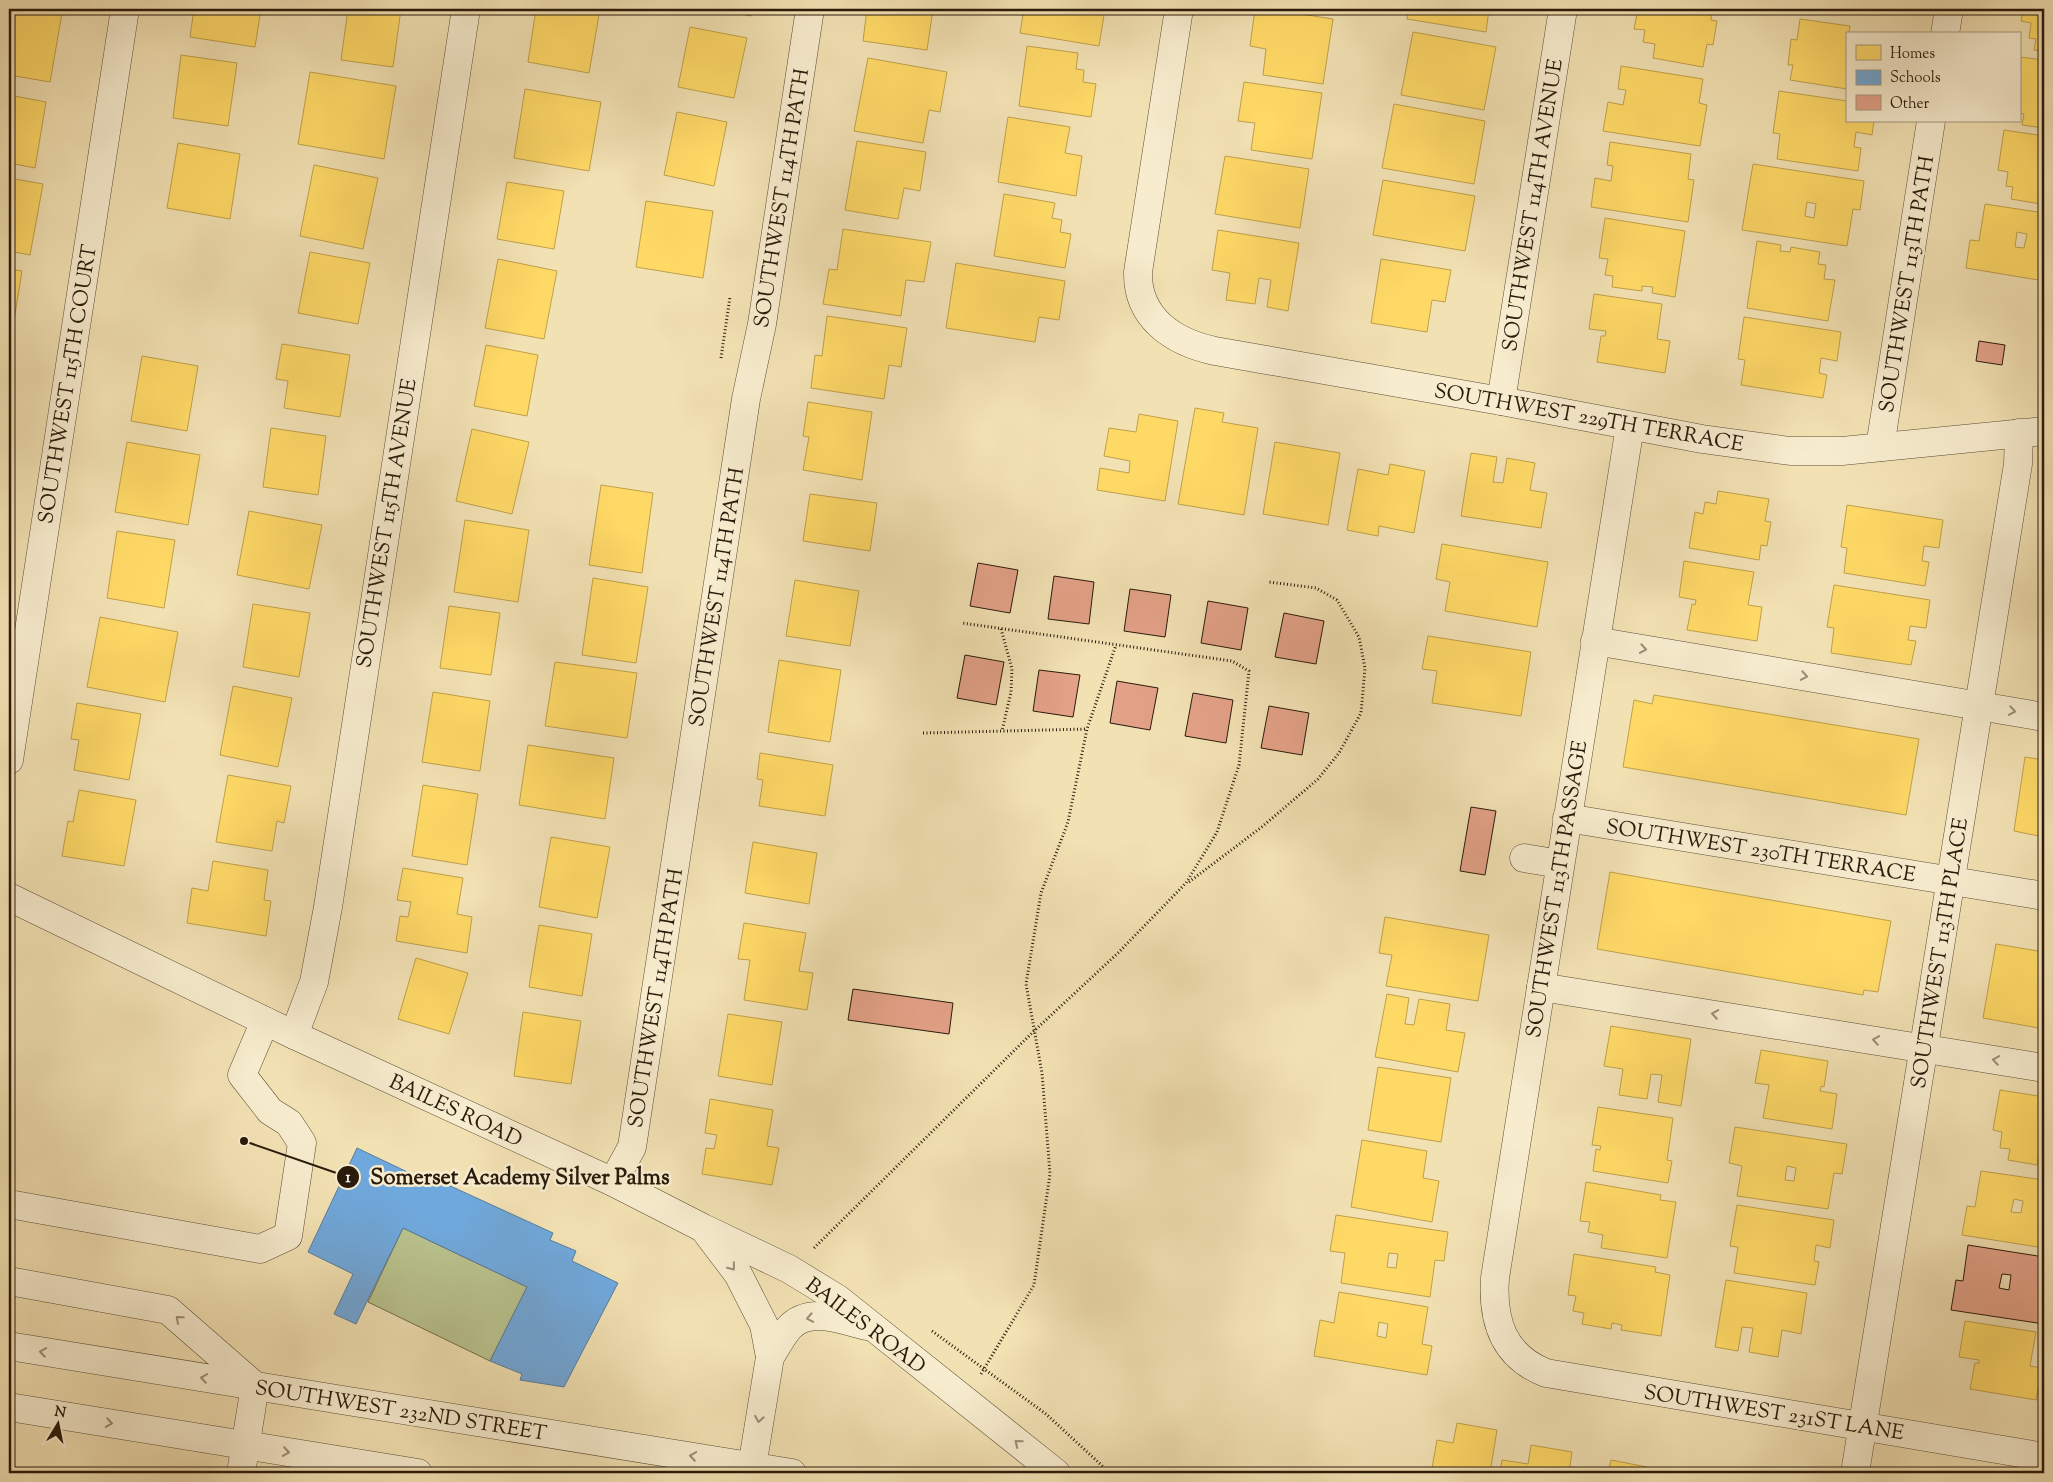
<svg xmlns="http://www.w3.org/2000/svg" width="2053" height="1482" viewBox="0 0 2053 1482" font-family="'Sorts Mill Goudy',serif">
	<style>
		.green { fill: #b9c38e; stroke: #716e4c }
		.homes { fill: #ffd966; stroke: #bfa04b; fill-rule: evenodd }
		.schools { fill: #6fa8dc; stroke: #5a7d9d }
		.building { fill: #e3a187; stroke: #291a0b; fill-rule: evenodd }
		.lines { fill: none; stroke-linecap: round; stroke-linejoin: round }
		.minor-casing { stroke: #5b4c35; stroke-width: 29 }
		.path { stroke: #291a0b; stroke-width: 3; stroke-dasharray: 1 2.5; stroke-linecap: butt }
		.minor { stroke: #f7ecce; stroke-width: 28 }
		.oneway { stroke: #9a8e76 }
		.labels { text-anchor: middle; stroke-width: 5; stroke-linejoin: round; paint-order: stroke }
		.street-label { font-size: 21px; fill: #291a0b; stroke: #f7ecce }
		.leader { fill: none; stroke: #291a0b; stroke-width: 2 }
		.callout-dot { fill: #291a0b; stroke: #f7ecce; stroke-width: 2 }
		.mark-label { font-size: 15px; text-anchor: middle; font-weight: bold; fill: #fff }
		.callout-label { font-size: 22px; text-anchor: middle; font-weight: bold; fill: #291a0b; stroke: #f7ecce; stroke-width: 5; stroke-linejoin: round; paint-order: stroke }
	</style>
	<rect width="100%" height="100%" fill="#f2e1b3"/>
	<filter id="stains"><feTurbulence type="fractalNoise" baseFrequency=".004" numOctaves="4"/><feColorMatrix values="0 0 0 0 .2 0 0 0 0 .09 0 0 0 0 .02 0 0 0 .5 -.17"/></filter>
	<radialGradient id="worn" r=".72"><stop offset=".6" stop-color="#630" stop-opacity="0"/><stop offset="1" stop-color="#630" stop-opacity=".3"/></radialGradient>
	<polygon class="green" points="403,1228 527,1287 490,1361 368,1302"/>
	<g class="homes">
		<polygon points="9,9 34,9 62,13 50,82 9,75"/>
		<polygon points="194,9 261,9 255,47 190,37"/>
		<polygon points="348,9 401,9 393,67 341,60"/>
		<polygon points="536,9 600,9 589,73 528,62"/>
		<polygon points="714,9 753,9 751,16"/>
		<polygon points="867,9 933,9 927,50 863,41"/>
		<polygon points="1024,9 1105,9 1099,46 1020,33"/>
		<polygon points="1255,9 1269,9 1333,19 1323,84 1263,75 1266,49 1250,46"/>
		<polygon points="1408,9 1489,9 1486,32 1407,19"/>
		<polygon points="1638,9 1712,9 1711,20 1717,21 1713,45 1707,44 1703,67 1653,58 1655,44 1643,42 1645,30 1634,29"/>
		<polygon points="1833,9 1877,9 1876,15"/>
		<polygon points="2023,9 2044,9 2044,52 2034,50 2036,39 2029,38 2031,23 2021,21"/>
		<polygon points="1800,19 1850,26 1849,34 1847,34 1847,89 1790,80 1793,65 1788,65 1791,39 1797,40"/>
		<polygon points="690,27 747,38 734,98 678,87"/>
		<polygon points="1413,32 1496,47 1484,110 1401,95"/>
		<polygon points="1027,46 1078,53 1076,69 1084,70 1083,82 1096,84 1091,117 1019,106"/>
		<polygon points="181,55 237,63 228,126 173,118"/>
		<polygon points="2019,57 2044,60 2044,128 2022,125 2024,114 2019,113"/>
		<polygon points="868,58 947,72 940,112 929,110 923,143 854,131"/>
		<polygon points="1621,66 1703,79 1699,103 1707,105 1700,146 1603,131 1608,102 1623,105 1626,90 1618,89"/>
		<polygon points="310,72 396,86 384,159 298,144"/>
		<polygon points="1244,82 1322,93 1312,159 1251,150 1255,123 1238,121"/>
		<polygon points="525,89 601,102 589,171 514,158"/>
		<polygon points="1779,91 1847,101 1847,121 1874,121 1872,135 1856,132 1854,147 1861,148 1858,171 1777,159 1780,134 1773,133"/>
		<polygon points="9,95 46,102 35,168 9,163"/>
		<polygon points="1394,104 1485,121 1474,184 1382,168"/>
		<polygon points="677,112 727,122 714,186 664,175"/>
		<polygon points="1008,117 1070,127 1065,153 1082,156 1076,196 998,182"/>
		<polygon points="2004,130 2044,136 2044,199 2041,199 2041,204 2011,199 2013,187 2006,186 2008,172 1998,170"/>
		<polygon points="857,141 926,152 920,191 904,188 898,219 845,210"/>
		<polygon points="1610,142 1691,154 1688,179 1694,180 1688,222 1591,207 1595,178 1611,181 1613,166 1607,165"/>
		<polygon points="178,143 240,154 230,219 167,208"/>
		<polygon points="1225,156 1309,169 1300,228 1215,214"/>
		<path d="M1753,164l111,17 -4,29 -7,-1 -6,37 -105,-16zM1807,202l9,2 -2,14 -9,-2z"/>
		<polygon points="314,165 378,178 363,249 300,236"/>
		<polygon points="9,178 43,184 30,255 9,251"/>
		<polygon points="1383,180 1475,196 1465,251 1373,235"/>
		<polygon points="507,182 564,191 554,249 497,239"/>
		<polygon points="1004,194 1055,203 1052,218 1062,220 1060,232 1071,234 1065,268 994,256"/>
		<polygon points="646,201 713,211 703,278 636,267"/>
		<path d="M1985,204l59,9v68l-78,-13 4,-28 9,1zM2017,232l10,2 -3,14 -9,-1z"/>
		<polygon points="1605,218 1685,231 1675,297 1652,293 1653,287 1642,286 1642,291 1612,287 1613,276 1605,275 1608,259 1599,258"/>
		<polygon points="843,229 931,242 924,282 906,280 901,316 823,304 829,269 837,270"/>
		<polygon points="1218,230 1299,243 1288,311 1267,307 1271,280 1259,278 1255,304 1226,300 1230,273 1212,270"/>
		<polygon points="1757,241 1781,245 1780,251 1790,252 1791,247 1820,252 1818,264 1826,265 1824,279 1835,280 1828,321 1747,308"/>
		<polygon points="310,252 370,263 358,324 298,313"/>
		<polygon points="498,259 557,271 544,339 485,328"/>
		<polygon points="1381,259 1451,270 1445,302 1432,300 1427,332 1371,323"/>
		<polygon points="956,263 1065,281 1059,320 1039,317 1035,342 946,328"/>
		<polygon points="9,269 22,271 10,345 9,345"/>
		<polygon points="1594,294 1662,304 1657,339 1670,341 1665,373 1597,362 1601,336 1605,336 1606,331 1589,329"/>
		<polygon points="827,316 907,328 901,367 889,365 884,399 811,388 815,355 822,356"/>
		<polygon points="1744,317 1841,332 1837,361 1821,358 1819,373 1827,375 1823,398 1741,385 1745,360 1738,359"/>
		<polygon points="282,344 350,355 340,417 284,408 288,381 276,379"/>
		<polygon points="486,345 538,355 527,416 474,406"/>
		<polygon points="142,356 198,366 187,431 131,421"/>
		<polygon points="808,402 872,412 862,480 803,470 809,437 803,436"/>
		<polygon points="1195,408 1224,413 1222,422 1258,428 1244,515 1178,504"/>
		<polygon points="1139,414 1178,421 1165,501 1097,490 1100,468 1129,473 1130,461 1104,456 1109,428 1136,432"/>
		<polygon points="271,428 326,436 318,495 263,487"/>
		<polygon points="472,429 529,442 512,514 456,501"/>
		<polygon points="127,442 200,455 188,525 115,512"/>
		<polygon points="1275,442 1340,453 1328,525 1263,514"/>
		<polygon points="1471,453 1497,457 1493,482 1503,483 1507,458 1535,463 1530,490 1547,493 1541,528 1461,516"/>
		<polygon points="1390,464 1425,471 1414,533 1379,526 1378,536 1347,530 1358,469 1388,475"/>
		<polygon points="601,485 653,493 642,573 589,565"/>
		<polygon points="1718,491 1769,499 1765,521 1771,522 1767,546 1761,545 1759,560 1689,548 1695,512 1703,514 1705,502 1716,504"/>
		<polygon points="810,494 877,503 870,551 803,541"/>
		<polygon points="1847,505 1943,520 1939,548 1924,546 1922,561 1929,562 1925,586 1844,573 1847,548 1841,547"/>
		<polygon points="249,511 322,525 309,589 237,575"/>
		<polygon points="465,520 529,530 518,602 454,592"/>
		<polygon points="117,531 175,540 164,608 107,598"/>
		<polygon points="1442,544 1548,562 1537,627 1445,611 1450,582 1436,579"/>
		<polygon points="1684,561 1754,572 1748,605 1762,607 1757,641 1687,630 1692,604 1695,605 1696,600 1679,597"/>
		<polygon points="593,578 648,587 636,663 582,655"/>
		<polygon points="795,580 859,591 850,646 786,636"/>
		<polygon points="1834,585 1930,600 1926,628 1910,626 1908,640 1916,641 1911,665 1831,653 1834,628 1827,627"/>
		<polygon points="253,604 310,613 299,677 243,667"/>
		<polygon points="449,606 500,613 491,675 440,668"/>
		<polygon points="100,617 178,632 165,702 87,687"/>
		<polygon points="1428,636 1531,652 1521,716 1432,703 1437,671 1422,669"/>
		<polygon points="779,660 841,670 830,742 768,732"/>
		<polygon points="555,662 637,673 627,738 545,726"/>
		<polygon points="233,686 292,698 278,767 220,755"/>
		<polygon points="433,692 490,701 480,771 422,762"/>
		<polygon points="1654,695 1919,739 1906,815 1623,767 1634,700 1652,704"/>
		<polygon points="77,703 141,714 129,780 74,770 79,740 71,739"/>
		<polygon points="528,745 614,758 605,819 519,805"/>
		<polygon points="760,753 833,765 825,816 759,806 763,780 757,779"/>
		<polygon points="2025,757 2044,760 2044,837 2014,831"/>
		<polygon points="228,775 291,786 284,823 277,821 272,851 216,842"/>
		<polygon points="423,785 478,794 467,865 412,856"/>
		<polygon points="79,790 136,800 124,866 62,856 68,821 73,822"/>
		<polygon points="551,837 610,847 597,918 539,907"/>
		<polygon points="753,842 817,853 809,904 745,893"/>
		<polygon points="213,861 268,870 264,900 271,901 266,936 187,923 192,888 208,891"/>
		<polygon points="403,868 463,878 457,914 472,917 467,953 396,941 400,916 408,917 411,902 397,900"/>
		<polygon points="1610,872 1891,921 1878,992 1864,990 1863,995 1597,949"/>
		<polygon points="1385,917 1489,935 1478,1001 1386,986 1392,955 1379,953"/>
		<polygon points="744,923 806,933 799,971 813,973 807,1010 744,1000 750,960 738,959"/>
		<polygon points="539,925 592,934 582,996 529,987"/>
		<polygon points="1996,944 2044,952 2044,1029 1983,1018"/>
		<polygon points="416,958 468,973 449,1034 398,1019"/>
		<polygon points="1387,994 1409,998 1405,1024 1414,1025 1419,999 1450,1004 1446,1030 1465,1033 1458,1072 1375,1057"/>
		<polygon points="523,1012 581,1021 571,1084 514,1076"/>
		<polygon points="728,1014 782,1022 772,1085 718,1076"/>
		<polygon points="1611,1026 1691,1039 1681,1106 1658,1102 1662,1075 1651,1074 1647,1099 1619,1095 1623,1069 1604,1066"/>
		<polygon points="1761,1050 1828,1061 1824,1087 1821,1086 1820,1091 1837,1094 1832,1129 1763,1118 1769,1085 1755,1083"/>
		<polygon points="1378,1067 1451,1078 1441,1142 1368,1130"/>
		<polygon points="2000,1090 2044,1097 2044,1142 2041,1142 2037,1165 2008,1160 2010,1149 2000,1148 2002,1132 1993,1130"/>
		<polygon points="710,1099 773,1110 767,1146 779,1148 772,1185 702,1174 706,1148 714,1149 717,1135 705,1133"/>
		<polygon points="1598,1107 1673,1118 1667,1160 1672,1161 1668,1183 1593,1171 1596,1149 1600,1150 1601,1146 1592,1145"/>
		<path d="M1735,1127l112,17 -5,30 -8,-1 -6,36 -91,-13 5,-30 -13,-3zM1787,1166l9,2 -2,13 -9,-1z"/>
		<polygon points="1362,1140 1427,1151 1423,1178 1439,1181 1432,1222 1351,1207"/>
		<path d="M1981,1171l63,9v68l-82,-13 5,-29 8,1zM2014,1199l9,2 -2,12 -10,-1z"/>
		<polygon points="1586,1182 1661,1195 1660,1200 1676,1202 1667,1258 1601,1248 1603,1235 1588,1232 1590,1222 1580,1221"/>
		<polygon points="1737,1205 1834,1220 1830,1248 1816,1245 1814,1261 1819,1262 1815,1285 1734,1273 1738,1247 1730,1246"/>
		<path d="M1336,1215l112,17 -4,29 -9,-1 -5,37 -89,-14 4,-30 -15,-2zM1389,1253l9,1 -2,14 -9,-1z"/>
		<polygon points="1574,1254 1656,1267 1655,1272 1670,1275 1661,1336 1621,1330 1622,1325 1612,1323 1611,1329 1582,1324 1584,1313 1573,1311 1576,1296 1568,1295"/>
		<polygon points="1726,1280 1807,1293 1801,1334 1782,1330 1778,1357 1749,1352 1753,1328 1742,1327 1738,1351 1715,1347"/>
		<path d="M1339,1292l89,15 -6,37 10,2 -5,29 -113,-19 6,-36 14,3zM1379,1322l9,2 -2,14 -9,-2z"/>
		<polygon points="1965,1321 2036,1332 2030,1366 2042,1368 2036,1400 1970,1389 1975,1363 1979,1363 1979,1360 1959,1357"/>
		<polygon points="1457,1423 1497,1430 1490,1473 1448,1473 1449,1471 1432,1468 1437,1440 1453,1443"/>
		<polygon points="1531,1445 1572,1452 1569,1473 1500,1473 1502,1460 1528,1464"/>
		<polygon points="1611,1460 1647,1467 1646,1473 1608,1473"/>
		<polygon points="1578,1468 1604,1473 1577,1473"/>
	</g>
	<polygon class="schools" points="357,1148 420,1178 422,1173 553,1233 550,1240 576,1251 572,1261 618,1283 564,1387 520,1380 522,1374 490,1361 527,1287 403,1228 356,1324 334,1314 353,1274 308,1252"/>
	<g class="building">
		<polygon points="1979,341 2005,345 2002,365 1976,361"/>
		<polygon points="978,563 1018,570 1010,613 970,606"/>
		<polygon points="1054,576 1094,582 1089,624 1048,619"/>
		<polygon points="1130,589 1171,595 1165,637 1124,631"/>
		<polygon points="1208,601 1248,608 1241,650 1201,643"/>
		<polygon points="1284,613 1324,621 1316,664 1275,657"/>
		<polygon points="965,655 1004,662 996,705 957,698"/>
		<polygon points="1039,670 1080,675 1073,717 1033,711"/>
		<polygon points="1117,681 1158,688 1150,730 1110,723"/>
		<polygon points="1193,693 1233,700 1226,743 1185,736"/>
		<polygon points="1269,706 1309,713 1302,755 1261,748"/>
		<polygon points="1471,807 1496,811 1485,875 1460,871"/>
		<polygon points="853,989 953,1003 949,1034 848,1020"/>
		<path d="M1968,1245l76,12v67l-93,-14 5,-30 7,1zM2002,1274l9,1 -2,15 -10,-2z"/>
	</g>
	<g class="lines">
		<defs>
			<g id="minor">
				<path d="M1179,9l-41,263c-1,46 35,70 77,79l286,50 201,38 88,12h52l202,-20"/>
				<polyline points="1945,34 1949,9"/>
				<polyline points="1501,401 1563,9"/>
				<path d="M1630,426l-135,852c-3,43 8,78 51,95l498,84"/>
				<polyline points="1880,447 1931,121"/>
				<polyline points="1595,641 2044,717"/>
				<polyline points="9,760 125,9"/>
				<polyline points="1567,818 2044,896"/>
				<polyline points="1524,858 1560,864"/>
				<polyline points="9,897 294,1035 613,1182 703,1228 789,1269 838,1299 1056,1473"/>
				<polyline points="1541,987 2044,1068"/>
				<polyline points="294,1035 314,982 328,907 466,9"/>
				<polyline points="613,1182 632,1147 746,399 762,324 810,9"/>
				<polyline points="9,1204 260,1249 288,1236 302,1143 289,1123 270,1111 242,1075 265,1021"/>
				<polyline points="707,1233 738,1274 764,1325 770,1357 751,1473"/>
				<polyline points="9,1281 168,1310 255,1386 241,1473"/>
				<polyline points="9,1346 792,1473"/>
				<path d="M770,1357c6,-9 12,-21 19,-29 20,-22 53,-8 77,-2"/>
				<polyline points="9,1407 418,1473"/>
				<polyline points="1855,1473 2018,464 2019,433"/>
			</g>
		</defs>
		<use href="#minor" class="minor-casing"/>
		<g class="path">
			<polyline points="721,358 730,297"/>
			<polyline points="1001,629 1012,669 1011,692 1002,731"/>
			<polyline points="923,733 1087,729"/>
			<polyline points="1189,882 1263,826 1318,779 1339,753 1361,713 1365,668 1359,637 1337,600 1316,588 1269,582"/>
			<polyline points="814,1248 1034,1031 1118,953 1186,883 1217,832 1239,765 1249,671 1232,661 962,623"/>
			<polyline points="932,1331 1046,1414 1110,1473"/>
			<polyline points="981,1374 1034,1285 1050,1174 1042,1073 1026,984 1041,893 1068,822 1087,729 1116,645"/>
		</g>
		<use href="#minor" class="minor"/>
	</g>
	<defs><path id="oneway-chevron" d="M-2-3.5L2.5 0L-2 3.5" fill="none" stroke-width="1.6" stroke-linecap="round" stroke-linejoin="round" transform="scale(1.25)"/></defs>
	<g class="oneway">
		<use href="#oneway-chevron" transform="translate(1643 649) rotate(10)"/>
		<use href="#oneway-chevron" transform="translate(1804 676) rotate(10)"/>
		<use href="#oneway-chevron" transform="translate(2012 711) rotate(10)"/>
		<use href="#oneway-chevron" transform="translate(1715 1014) rotate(-171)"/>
		<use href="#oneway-chevron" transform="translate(1876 1040) rotate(-171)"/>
		<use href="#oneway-chevron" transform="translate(1996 1060) rotate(-171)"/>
		<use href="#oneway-chevron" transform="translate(732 1267) rotate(52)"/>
		<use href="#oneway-chevron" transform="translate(810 1318) rotate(169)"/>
		<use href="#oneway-chevron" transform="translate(179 1319) rotate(-139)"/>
		<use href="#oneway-chevron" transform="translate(43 1352) rotate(-171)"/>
		<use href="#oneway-chevron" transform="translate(204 1378) rotate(-171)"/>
		<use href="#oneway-chevron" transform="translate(759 1419) rotate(100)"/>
		<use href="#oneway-chevron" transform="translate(109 1423) rotate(9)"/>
		<use href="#oneway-chevron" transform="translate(1018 1443) rotate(-141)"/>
		<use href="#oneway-chevron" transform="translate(286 1452) rotate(9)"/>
		<use href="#oneway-chevron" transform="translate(693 1456) rotate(-171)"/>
	</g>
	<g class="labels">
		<g class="street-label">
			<text transform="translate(781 198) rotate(-81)" y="7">SOUTHWEST 114TH PATH</text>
			<text transform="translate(1532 205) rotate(-81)" y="7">SOUTHWEST 114TH AVENUE</text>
			<text transform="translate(1906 284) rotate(-81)" y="7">SOUTHWEST 113TH PATH</text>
			<text transform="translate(67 384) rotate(-81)" y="7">SOUTHWEST 115TH COURT</text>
			<text transform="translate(1589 417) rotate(10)" y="7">SOUTHWEST 229TH TERRACE</text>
			<text transform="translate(386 523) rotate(-81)" y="7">SOUTHWEST 115TH AVENUE</text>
			<text transform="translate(716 597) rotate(-81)" y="7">SOUTHWEST 114TH PATH</text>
			<text transform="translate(1761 850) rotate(9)" y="7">SOUTHWEST 230TH TERRACE</text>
			<text transform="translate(1556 889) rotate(-81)" y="7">SOUTHWEST 113TH PASSAGE</text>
			<text transform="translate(1939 953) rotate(-81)" y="7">SOUTHWEST 113TH PLACE</text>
			<text transform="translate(655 998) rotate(-81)" y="7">SOUTHWEST 114TH PATH</text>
			<text transform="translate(456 1110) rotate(25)" y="7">BAILES ROAD</text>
			<text transform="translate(866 1325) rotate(37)" y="7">BAILES ROAD</text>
			<text transform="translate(401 1410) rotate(9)" y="7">SOUTHWEST 232ND STREET</text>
			<text transform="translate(1774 1412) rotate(9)" y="7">SOUTHWEST 231ST LANE</text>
		</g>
	</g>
	<path class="leader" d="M244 1141L348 1177"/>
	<g class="callout-dot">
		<circle cx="244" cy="1141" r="5"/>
		<circle cx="348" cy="1177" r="12"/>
	</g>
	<g class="mark-label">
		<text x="348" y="1182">1</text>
	</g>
	<g class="callout-label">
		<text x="520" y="1184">Somerset Academy Silver Palms</text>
	</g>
	<rect width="2053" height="1482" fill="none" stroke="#f2e1b3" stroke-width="30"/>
	<rect x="10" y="10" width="2033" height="1462" fill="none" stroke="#291a0b" stroke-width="2.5"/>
	<rect x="15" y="15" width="2023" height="1452" fill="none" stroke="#291a0b"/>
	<rect x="1846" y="32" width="175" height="90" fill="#f7ecce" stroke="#a59880"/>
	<rect x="1856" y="45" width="25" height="15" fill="#ffd966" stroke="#a59880"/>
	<text x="1890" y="58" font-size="15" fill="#291a0b">Homes</text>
	<rect x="1856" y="70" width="25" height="15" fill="#6fa8dc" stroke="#a59880"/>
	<text x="1890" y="82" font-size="15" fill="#291a0b">Schools</text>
	<rect x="1856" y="95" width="25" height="15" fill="#e3a187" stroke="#a59880"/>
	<text x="1890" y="108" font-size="15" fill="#291a0b">Other</text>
	<g transform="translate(58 1424) rotate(10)" stroke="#f7ecce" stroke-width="4" paint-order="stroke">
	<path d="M0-4L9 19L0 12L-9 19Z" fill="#291a0b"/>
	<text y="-8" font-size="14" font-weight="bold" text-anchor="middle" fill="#291a0b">N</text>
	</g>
	<rect width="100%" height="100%" filter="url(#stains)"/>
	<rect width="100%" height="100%" fill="url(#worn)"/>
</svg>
